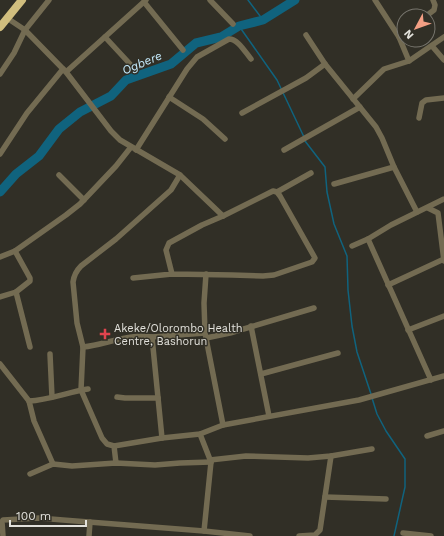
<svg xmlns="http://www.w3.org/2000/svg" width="444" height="536" viewBox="0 0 444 536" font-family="'Work Sans',sans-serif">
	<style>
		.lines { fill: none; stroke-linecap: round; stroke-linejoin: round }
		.stream { stroke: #10637e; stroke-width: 1.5 }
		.river { stroke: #10637e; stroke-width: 9 }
		.minor { stroke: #736b52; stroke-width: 5.5 }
		.highway { stroke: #d1be7e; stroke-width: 8 }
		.health-dot { fill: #e0444e; stroke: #312f26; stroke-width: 1.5 }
		.labels { text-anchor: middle; stroke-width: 3; stroke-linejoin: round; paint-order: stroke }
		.poi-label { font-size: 11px; fill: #e2e1db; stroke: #312f26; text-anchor: start }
		.water-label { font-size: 12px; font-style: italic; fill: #c5ebfd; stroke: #312f26 }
	</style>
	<rect width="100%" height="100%" fill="#312f26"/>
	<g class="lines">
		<g class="stream">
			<polyline points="248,0 263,20"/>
			<polyline points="239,26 277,80 304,137"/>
			<polyline points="305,141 325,167 327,192 334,224 347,256 348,290 352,326 357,352 371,394"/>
			<polyline points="372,398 377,414 386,431 405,459 405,487 394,536"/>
		</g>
		<polyline class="river" points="0,192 16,174 39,156 59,129 80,112 111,96 126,80 171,64 196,43 221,37 239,26 263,20 295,0"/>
		<g class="minor">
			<polyline points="210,0 233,24"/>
			<polyline points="375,0 399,37 409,61"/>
			<polyline points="144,2 183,50"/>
			<polyline points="426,16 434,10 435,5 433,0"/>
			<polyline points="7,18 25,30 66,72 111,131 120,140 180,175 223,216"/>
			<polyline points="306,35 325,64 376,127 382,138 394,167 417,212"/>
			<polyline points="105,37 130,64"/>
			<polyline points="399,37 404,33"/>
			<polyline points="432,46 444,60"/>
			<polyline points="66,72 146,0"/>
			<polyline points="0,74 14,53 25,30 49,0"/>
			<polyline points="169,97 203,119 225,139"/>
			<polyline points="353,99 384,69 409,61 444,37"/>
			<polyline points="242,113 306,78 325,64"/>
			<polyline points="419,118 422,103 426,100 444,98"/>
			<path d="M136,150l51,-81 10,-12 32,-18c9,0 16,13 22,20"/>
			<polyline points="284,150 360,107"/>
			<polyline points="0,154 27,113 63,69"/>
			<polyline points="59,175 84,200"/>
			<polyline points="334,184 394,167"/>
			<polyline points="277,192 311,173"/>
			<polyline points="428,208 438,213 444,261"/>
			<polyline points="368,239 431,380"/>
			<polyline points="352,246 368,239 391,225 444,199"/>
			<polyline points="0,257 15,251 66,215 80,204 116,166 131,147"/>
			<polyline points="206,274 204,303 205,333 223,425"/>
			<polyline points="133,278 172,274 232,275 263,276 274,275 312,262 315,258 280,196 277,192 273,191 223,216 202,225 169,243 166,250 172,274"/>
			<polyline points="388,285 444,259"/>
			<polyline points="16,292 30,347"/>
			<polyline points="0,297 16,292 30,281 30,278 15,251"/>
			<polyline points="251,326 269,416"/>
			<polyline points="408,330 444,316"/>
			<polyline points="152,337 162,438"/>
			<polyline points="206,338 230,333 314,308"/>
			<path d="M83,347c23,-2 44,-14 69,-10l53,-4"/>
			<polyline points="50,354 52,397"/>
			<polyline points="0,364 29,401 34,421 53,464"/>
			<polyline points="261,374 338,353"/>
			<polyline points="117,397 125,398 158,398"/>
			<path d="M29,401c20,-1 39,-9 59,-12"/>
			<polyline points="200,434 211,462 204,531"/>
			<polyline points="427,436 444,431"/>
			<polyline points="114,446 162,438 200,434 223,425 359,400 444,376"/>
			<polyline points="210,460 246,456 308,458 331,456 372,449"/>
			<path d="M116,463l-2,-17 -7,-2 -5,-6 -21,-48 2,-43 -6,-24 -4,-41c1,-7 3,-11 8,-16l35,-27 55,-49 9,-15"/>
			<polyline points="30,474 53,464 72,466 116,463 155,465 180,463 211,462"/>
			<polyline points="325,497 386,499"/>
			<polyline points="403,533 431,536"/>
			<polyline points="3,536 2,522 3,520 39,518 63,520 204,531 250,536"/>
			<polyline points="89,536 90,522"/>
			<polyline points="299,536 315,535 320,530 331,456"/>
		</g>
		<polyline class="highway" points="0,27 22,0"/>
	</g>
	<path class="health-dot" d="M103 328h4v4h4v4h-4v4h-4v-4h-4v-4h4z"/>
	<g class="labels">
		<g class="poi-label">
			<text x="114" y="332">Akeke/Olorombo Health<tspan x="114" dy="13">Centre, Bashorun</tspan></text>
		</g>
		<g class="water-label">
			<text transform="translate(142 63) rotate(-23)" y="4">Ogbere</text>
		</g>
	</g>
	<g transform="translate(416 28) rotate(229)"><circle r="19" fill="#312f26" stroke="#78766e"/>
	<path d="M0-3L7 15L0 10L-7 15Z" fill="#f39f84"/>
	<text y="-6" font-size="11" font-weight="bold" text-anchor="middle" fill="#e2e1db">N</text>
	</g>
	<path d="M10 520v6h76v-6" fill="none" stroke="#e2e1db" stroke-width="2"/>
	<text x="16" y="520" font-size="12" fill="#e2e1db" stroke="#312f26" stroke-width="3" paint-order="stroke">100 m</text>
</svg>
